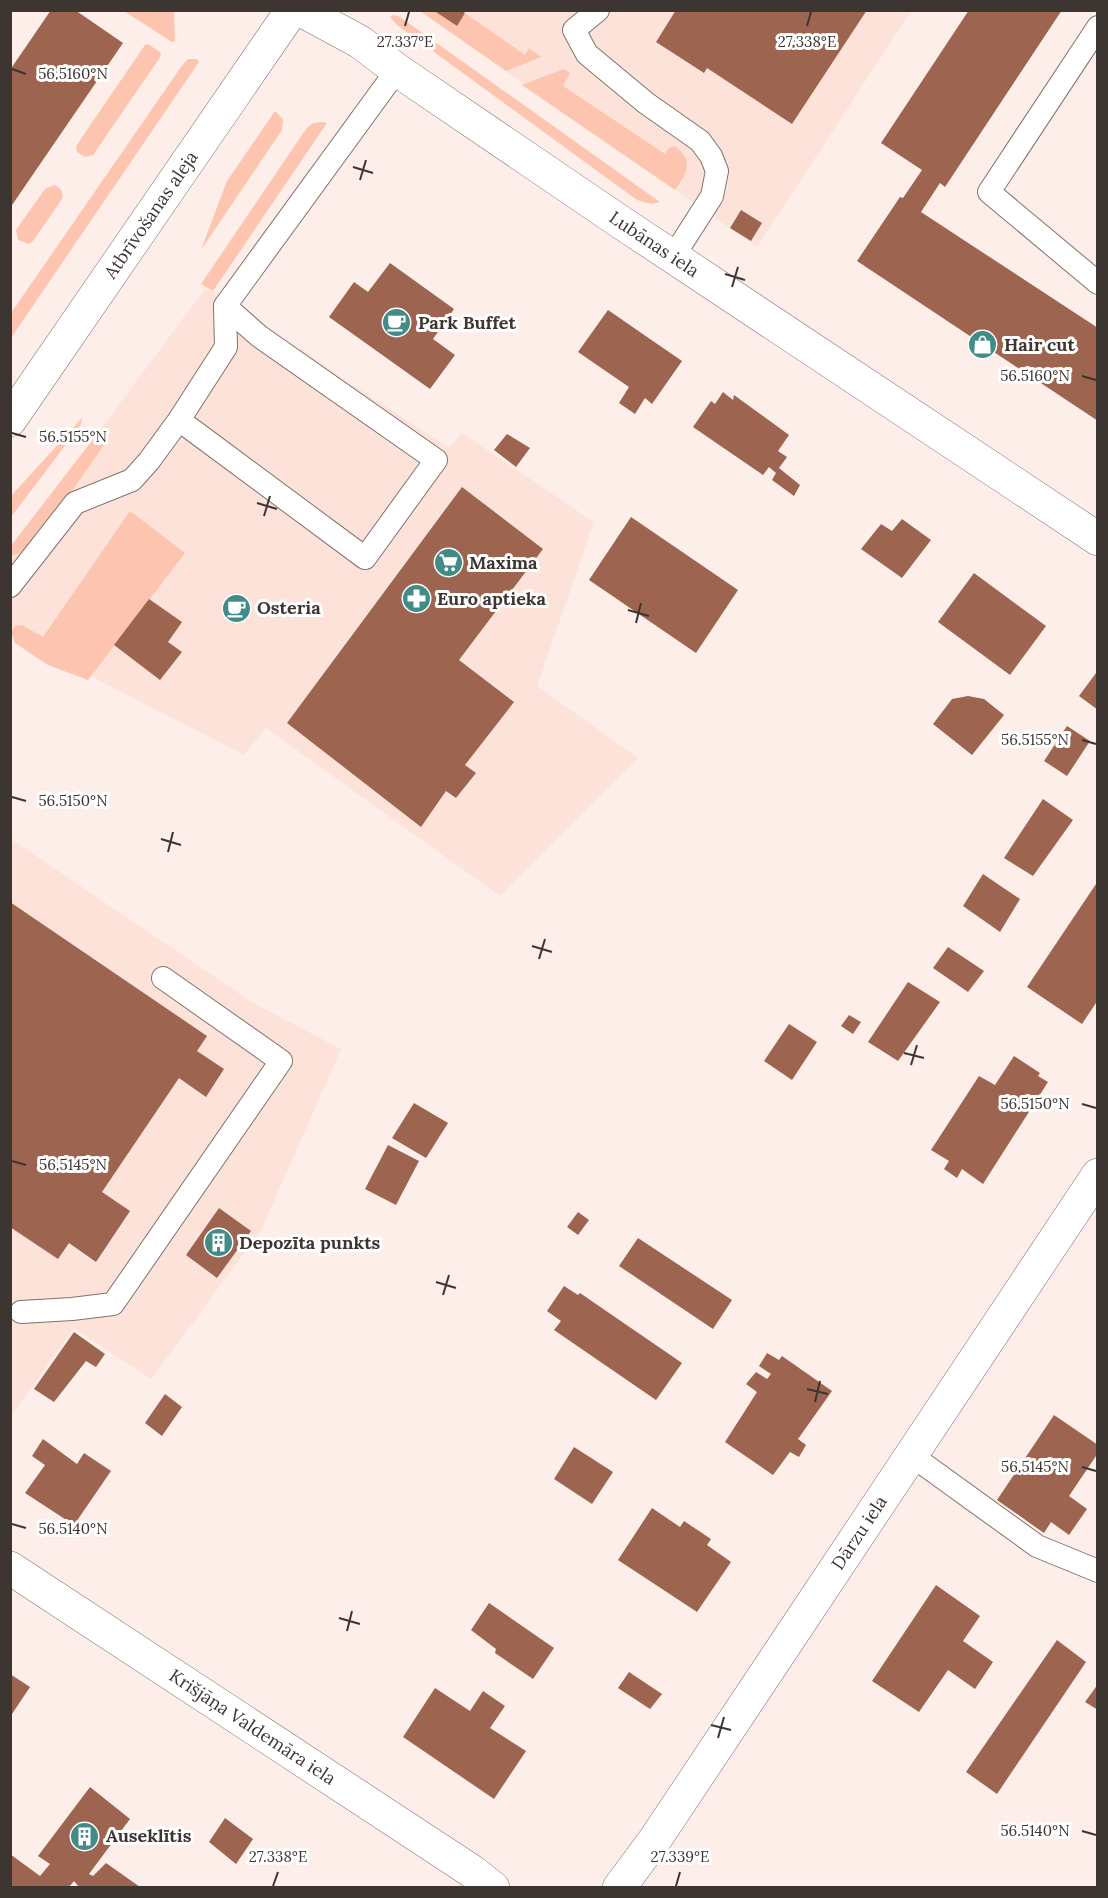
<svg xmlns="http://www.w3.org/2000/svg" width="1108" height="1898" viewBox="0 0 1108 1898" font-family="Lora,serif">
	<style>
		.built { fill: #fce2d8 }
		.green { fill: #fdc5b0 }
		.building { fill: #9d6550 }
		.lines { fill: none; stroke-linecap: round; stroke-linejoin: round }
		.lane-casing { stroke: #82726c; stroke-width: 24 }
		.street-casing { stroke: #82726c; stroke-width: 34 }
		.primary-casing { stroke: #82726c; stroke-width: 34 }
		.lane { stroke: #fff; stroke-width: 22 }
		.street { stroke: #fff; stroke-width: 33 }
		.primary { stroke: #fff; stroke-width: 33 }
		.ticks { fill: none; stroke: #3c3532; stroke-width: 2 }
		.labels { text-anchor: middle; stroke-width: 6; stroke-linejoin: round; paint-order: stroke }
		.street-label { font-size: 18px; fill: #3c3532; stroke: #fff }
		.poi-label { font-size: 18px; font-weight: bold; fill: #3c3532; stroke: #fff; text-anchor: start }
		.ticks-label { font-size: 15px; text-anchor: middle; fill: #3c3532; stroke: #fff; stroke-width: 6; stroke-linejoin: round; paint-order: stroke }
	</style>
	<rect width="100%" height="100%" fill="#fdeee9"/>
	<g class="built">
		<polygon points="420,11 911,11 757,247"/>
		<polygon points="205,289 216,292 294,351 302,349 342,378 449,448 462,433 594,522 537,686 638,758 500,896 266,728 244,755 11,635 10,551"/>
		<polygon points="11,839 253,1003 341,1049 261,1230 151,1379 74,1328 11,1416"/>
	</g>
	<g class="green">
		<polygon points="124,11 174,11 175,41 172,42"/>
		<polygon points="420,11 436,11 456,26 465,13 525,55 529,48 541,57 506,71"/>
		<polygon points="394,15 400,17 660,202 651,204 637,200 397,25 390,17"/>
		<polygon points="148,44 160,52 161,56 93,155 85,157 77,152 76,147 80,140 145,45"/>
		<polygon points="188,59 197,59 199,62 11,338 11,313 181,67"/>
		<path d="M564,69l6,4 -7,13 102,68 4,-6 5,-2c21,13 13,28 1,44l-153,-105z"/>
		<polygon points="275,111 283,119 282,130 201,250 227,181"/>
		<polygon points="322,122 327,123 213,291 201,284 306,129 313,123"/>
		<path d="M54,185c7,2 10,8 8,14l-29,42 -4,3 -11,-4 -2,-10 29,-41z"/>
		<polygon points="83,417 80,426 11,517 11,496"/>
		<polygon points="94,438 104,445 36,542 26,551 11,556 10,547"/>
		<polygon points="130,511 185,553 88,680 48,665 15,643 11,632 15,626 22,625 43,637"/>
	</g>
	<g class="building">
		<polygon points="51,10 75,10 123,43 10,208 10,70"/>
		<polygon points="433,10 461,10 465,13 457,26"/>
		<polygon points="676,10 867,10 792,124 707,68 704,73 656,42"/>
		<polygon points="969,10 1062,10 945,187 940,183 921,212 1098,328 1098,421 857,261 900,197 903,198 922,170 881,143"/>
		<polygon points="741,210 762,223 751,241 730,228"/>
		<polygon points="390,263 454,309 433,339 455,355 430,389 329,317 354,282 368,292"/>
		<polygon points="608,310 682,361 652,404 645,398 635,414 619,403 629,387 578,352"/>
		<polygon points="723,392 733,400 734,395 789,435 778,451 787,457 779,468 800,485 794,496 772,480 776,473 769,467 763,475 693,427 711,401 715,404"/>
		<polygon points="507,434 530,448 516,467 494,450"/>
		<polygon points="462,487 543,549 459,660 514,702 465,765 476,773 456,798 446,791 421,827 287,723"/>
		<polygon points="631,517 738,590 696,653 589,580"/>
		<polygon points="902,519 931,540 902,578 861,549 881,524 892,531"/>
		<polygon points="974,573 1046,626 1010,675 938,622"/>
		<polygon points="149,599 182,622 168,642 182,652 160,680 114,645"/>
		<polygon points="1096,673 1098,674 1098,710 1079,696"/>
		<polygon points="968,696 984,699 1004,715 972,755 933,724 952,699"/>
		<polygon points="1067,726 1090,741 1067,776 1044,761"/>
		<polygon points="1043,799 1073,820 1033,876 1004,858"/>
		<polygon points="983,874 1020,899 1000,932 963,906"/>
		<polygon points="1098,881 1098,1000 1082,1024 1027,987"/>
		<polygon points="10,902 207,1036 197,1051 224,1069 206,1097 179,1078 102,1192 130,1211 96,1262 69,1243 58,1259 10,1227"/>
		<polygon points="948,947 984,971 968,992 933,968"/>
		<polygon points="908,982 940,1002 898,1061 868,1042"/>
		<polygon points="849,1015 861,1022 853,1034 841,1026"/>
		<polygon points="789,1024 817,1042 792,1080 764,1061"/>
		<polygon points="1014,1056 1040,1073 1038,1076 1048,1082 983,1184 962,1169 957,1178 944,1169 949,1161 931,1150 979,1076 995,1085"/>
		<polygon points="414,1103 448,1123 426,1158 392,1138"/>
		<polygon points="388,1145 419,1161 396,1205 365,1189"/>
		<polygon points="219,1208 251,1231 217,1278 186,1255"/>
		<polygon points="578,1212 589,1220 578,1235 567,1227"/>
		<polygon points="638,1238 732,1300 713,1329 619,1266"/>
		<polygon points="564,1286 578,1295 580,1293 682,1363 656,1400 554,1330 561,1321 547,1311"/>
		<polygon points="74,1332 105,1354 96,1367 86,1361 54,1402 34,1389"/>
		<polygon points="767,1353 779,1360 782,1356 832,1391 798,1439 806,1445 799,1457 790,1452 773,1475 725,1442 757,1392 746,1384 756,1372 767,1379 771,1374 759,1366"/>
		<polygon points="165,1394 182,1407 162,1436 145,1423"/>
		<polygon points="1054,1415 1098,1445 1098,1453 1069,1496 1087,1509 1069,1535 1051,1522 1044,1533 997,1500"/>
		<polygon points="43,1439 77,1464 84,1453 111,1471 74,1525 25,1493 45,1465 32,1456"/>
		<polygon points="574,1447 613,1472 592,1504 554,1479"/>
		<polygon points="652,1508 680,1527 684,1521 711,1539 707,1545 731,1562 697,1612 618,1560"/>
		<polygon points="936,1585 980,1616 963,1641 993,1662 975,1689 948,1670 919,1712 872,1681"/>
		<polygon points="489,1603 554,1648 533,1679 495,1653 496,1649 471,1630"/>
		<polygon points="1057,1640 1086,1662 997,1794 966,1772"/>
		<polygon points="629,1672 662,1694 650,1709 618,1688"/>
		<polygon points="10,1674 30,1687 12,1714 10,1713"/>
		<polygon points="1098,1684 1098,1710 1085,1702"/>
		<polygon points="435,1688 470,1711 483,1691 505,1706 490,1728 526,1751 494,1799 403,1737"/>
		<polygon points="90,1787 130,1819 89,1874 93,1876 106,1863 140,1887 79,1887 74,1881 69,1887 10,1887 10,1854 40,1876 50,1864 38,1856"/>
		<polygon points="225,1818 253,1839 236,1864 209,1842"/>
	</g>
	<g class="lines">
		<defs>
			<g id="lane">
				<polyline points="598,10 574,30 587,54 646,103 700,141 711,156 717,171 712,196 673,257"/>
				<polyline points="1098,27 989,192 1098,283"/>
				<polyline points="179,420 365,558 436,460 259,336 225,306"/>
				<polyline points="10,586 75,503 132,480 149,461 179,420 226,347 225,306 397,70"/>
				<polyline points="21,1312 72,1309 113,1304 281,1061 163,978"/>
				<polyline points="911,1455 1037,1546 1098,1571"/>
			</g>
			<g id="street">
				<path id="s1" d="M301,10l59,32 37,28 225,153 476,316"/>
				<path id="s2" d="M10,1568l463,304 20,16"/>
				<path id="s3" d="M619,1888l37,-50 442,-663"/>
			</g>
			<g id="primary">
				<path id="s4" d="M10,420l282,-410"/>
			</g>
		</defs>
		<use href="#lane" class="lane-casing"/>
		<use href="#street" class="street-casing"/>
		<use href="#primary" class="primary-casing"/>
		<use href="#lane" class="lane"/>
		<use href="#street" class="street"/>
		<use href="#primary" class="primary"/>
	</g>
	<path class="ticks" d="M405,26l4,-14M807,26l4,-14M12,69l14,5M353,167l20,6M360,180l6,-20M725,274l20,6M732,287l6,-20M1082,376l14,4M12,433l14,4M257,503l20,6M264,516l6,-20M628,610l21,6M636,623l5,-20M1082,740l14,4M12,797l14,4M161,839l20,6M168,852l5,-20M532,946l20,6M539,959l6,-20M904,1053l20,5M911,1065l6,-20M1082,1104l14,4M12,1161l14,4M436,1282l20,6M443,1295l6,-20M807,1389l21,5M815,1402l5,-21M1082,1467l14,4M12,1524l14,4M339,1618l21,6M347,1631l5,-20M711,1725l20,5M718,1738l6,-21M1082,1831l14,4M273,1886l5,-14M676,1886l4,-14"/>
	<defs>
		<symbol id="cafe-disc" viewBox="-11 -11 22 22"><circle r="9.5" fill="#438b87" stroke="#fff"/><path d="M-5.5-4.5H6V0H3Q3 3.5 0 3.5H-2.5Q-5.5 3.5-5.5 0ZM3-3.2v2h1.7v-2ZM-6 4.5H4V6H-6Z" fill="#fff"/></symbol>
		<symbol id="shop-disc" viewBox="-11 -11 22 22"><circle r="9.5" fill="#438b87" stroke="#fff"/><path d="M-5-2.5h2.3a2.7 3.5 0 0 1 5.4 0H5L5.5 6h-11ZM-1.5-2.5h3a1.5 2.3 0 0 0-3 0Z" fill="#fff"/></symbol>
		<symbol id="supermarket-disc" viewBox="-11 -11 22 22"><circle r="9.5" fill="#438b87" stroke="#fff"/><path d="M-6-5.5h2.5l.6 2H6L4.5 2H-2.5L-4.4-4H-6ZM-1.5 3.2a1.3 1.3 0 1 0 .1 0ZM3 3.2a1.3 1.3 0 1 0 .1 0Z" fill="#fff"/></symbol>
		<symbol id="pharmacy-disc" viewBox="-11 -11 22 22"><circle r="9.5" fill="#438b87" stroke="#fff"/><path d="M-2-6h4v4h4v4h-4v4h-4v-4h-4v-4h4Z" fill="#fff"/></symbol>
		<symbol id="building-disc" viewBox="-11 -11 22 22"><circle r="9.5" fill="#438b87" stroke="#fff"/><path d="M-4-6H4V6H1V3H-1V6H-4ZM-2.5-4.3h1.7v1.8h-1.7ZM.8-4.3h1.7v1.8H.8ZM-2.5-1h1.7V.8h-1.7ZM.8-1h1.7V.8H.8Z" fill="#fff"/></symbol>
	</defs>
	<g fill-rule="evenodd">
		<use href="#cafe-disc" x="380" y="306" width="33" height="33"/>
		<use href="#shop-disc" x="966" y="328" width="33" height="33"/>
		<use href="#supermarket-disc" x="432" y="546" width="33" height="33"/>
		<use href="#pharmacy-disc" x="400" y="582" width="33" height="33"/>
		<use href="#cafe-disc" x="220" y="592" width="33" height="33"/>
		<use href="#building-disc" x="202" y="1226" width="33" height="33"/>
		<use href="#building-disc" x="68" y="1820" width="33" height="33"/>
	</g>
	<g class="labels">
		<g class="street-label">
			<text dy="6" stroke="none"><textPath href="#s4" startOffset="249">Atbrīvošanas aleja</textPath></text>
			<text dy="6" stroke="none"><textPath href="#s1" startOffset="424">Lubānas iela</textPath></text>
			<text dy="6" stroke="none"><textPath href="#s3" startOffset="429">Dārzu iela</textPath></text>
			<text dy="6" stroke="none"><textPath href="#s2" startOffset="290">Krišjāņa Valdemāra iela</textPath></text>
		</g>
		<g class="poi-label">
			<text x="418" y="329">Park Buffet</text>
			<text x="1004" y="351">Hair cut</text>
			<text x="469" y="569">Maxima</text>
			<text x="437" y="605">Euro aptieka</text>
			<text x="257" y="614">Osteria</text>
			<text x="239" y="1249">Depozīta punkts</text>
			<text x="106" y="1842">Auseklītis</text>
		</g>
	</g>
	<g class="ticks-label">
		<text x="405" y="47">27.337°E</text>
		<text x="807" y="47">27.338°E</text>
		<text x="73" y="79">56.5160°N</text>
		<text x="1035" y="381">56.5160°N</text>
		<text x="73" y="442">56.5155°N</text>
		<text x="1035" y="745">56.5155°N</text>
		<text x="73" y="806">56.5150°N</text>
		<text x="1035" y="1109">56.5150°N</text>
		<text x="73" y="1170">56.5145°N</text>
		<text x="1035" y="1472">56.5145°N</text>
		<text x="73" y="1534">56.5140°N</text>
		<text x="1035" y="1836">56.5140°N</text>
		<text x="278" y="1862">27.338°E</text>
		<text x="680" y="1862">27.339°E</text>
	</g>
	<rect width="1108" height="1898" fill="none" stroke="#3c3532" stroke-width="24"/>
</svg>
